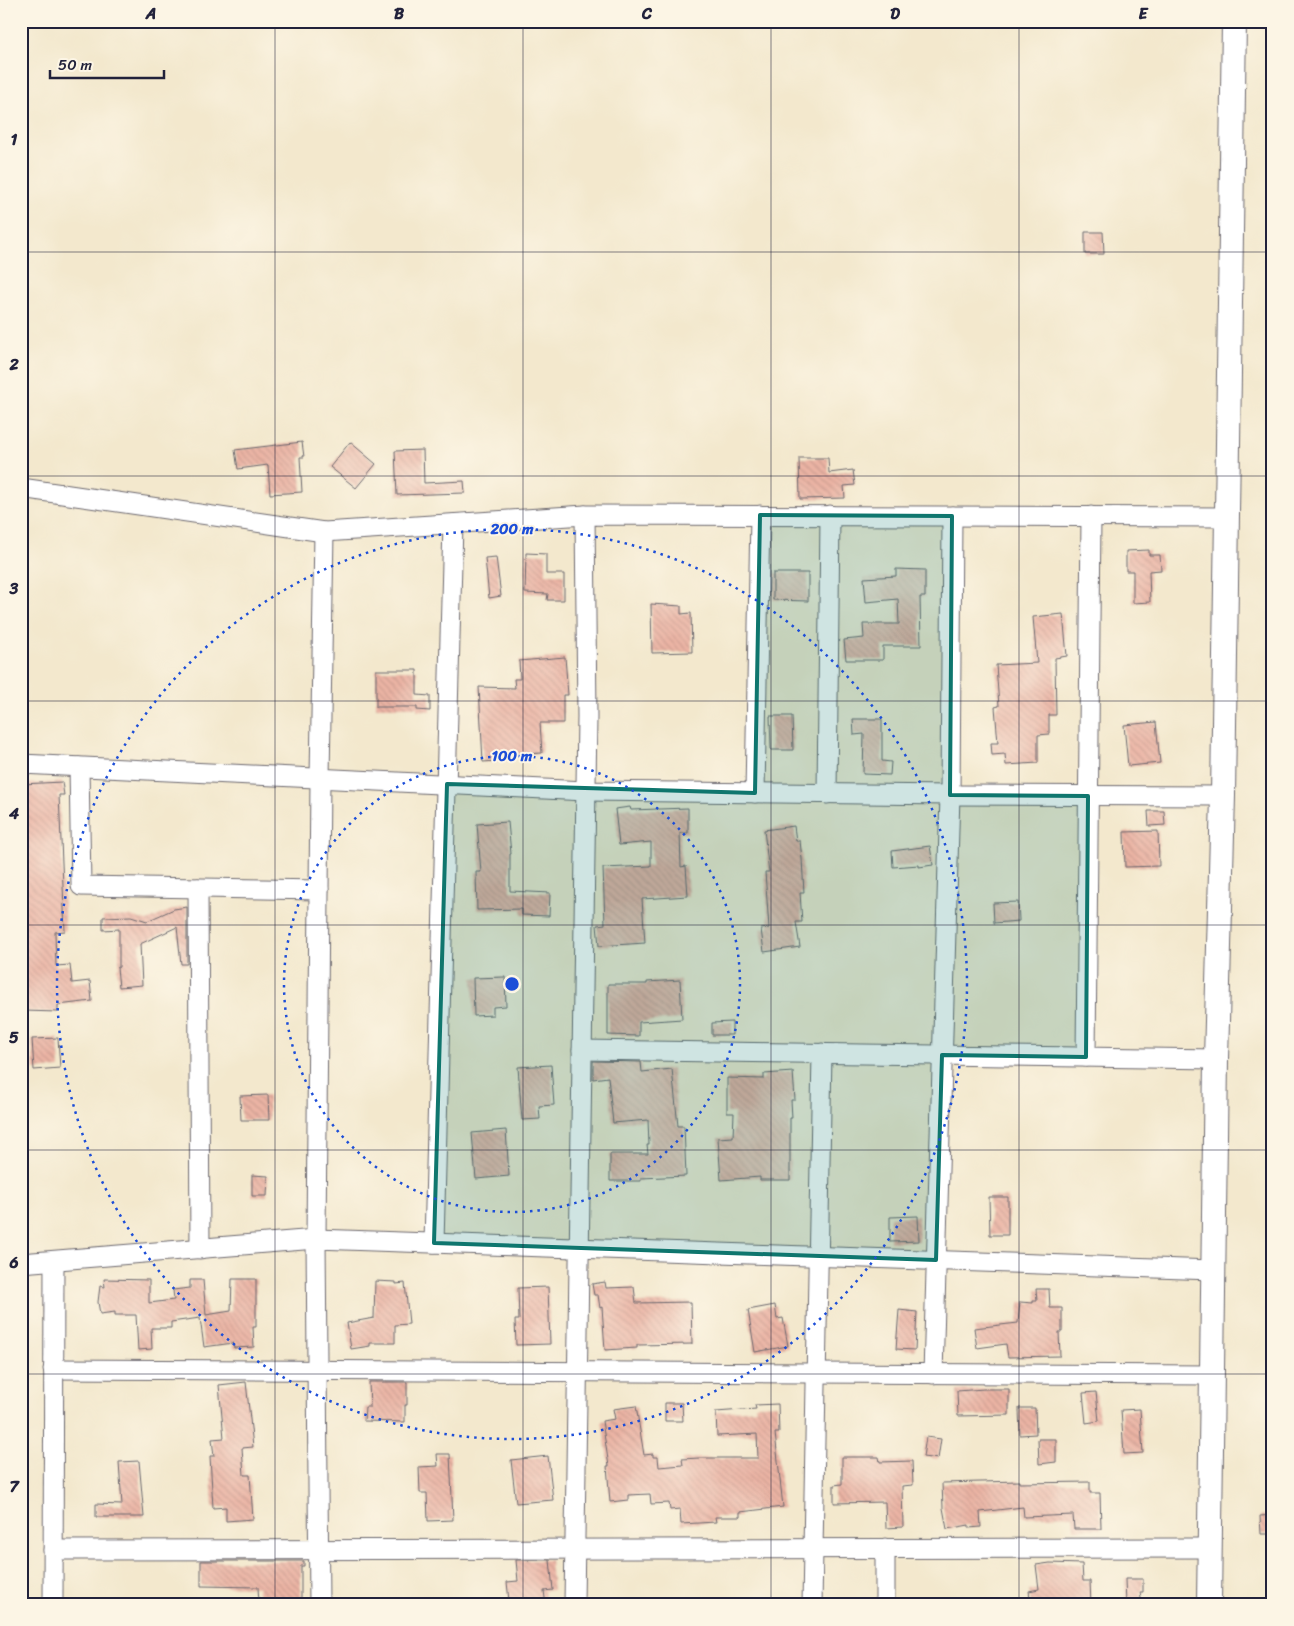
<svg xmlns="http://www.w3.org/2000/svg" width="1294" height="1626" viewBox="0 0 1294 1626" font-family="Sriracha,sans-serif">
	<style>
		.building { fill: url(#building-back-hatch) }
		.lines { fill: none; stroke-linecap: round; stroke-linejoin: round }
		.minor-casing { stroke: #6b676e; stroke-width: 21 }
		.major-casing { stroke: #6b676e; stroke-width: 26 }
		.minor { stroke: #fff; stroke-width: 19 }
		.major { stroke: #fff; stroke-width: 24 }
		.marked { fill: #0f766e; fill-opacity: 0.2; stroke: #0f766e; stroke-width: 4; stroke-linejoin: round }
		.grid { fill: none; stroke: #22223b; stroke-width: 1; stroke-opacity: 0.55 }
		.ring { fill: none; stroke: #1d4ed8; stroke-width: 2.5; stroke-dasharray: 2.5 5 }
		.centre { fill: #1d4ed8; stroke: #fcf5e5; stroke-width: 2.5 }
		.ring-label { font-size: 15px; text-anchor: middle; font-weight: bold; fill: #1d4ed8; stroke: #fcf5e5; stroke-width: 4; stroke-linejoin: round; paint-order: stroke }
		.neatline { fill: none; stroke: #22223b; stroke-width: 2 }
		.grid-label { font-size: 16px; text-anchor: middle; font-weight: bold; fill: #22223b }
	</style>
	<defs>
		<pattern id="building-back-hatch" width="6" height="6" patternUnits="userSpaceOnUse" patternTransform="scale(1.25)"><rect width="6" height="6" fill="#ebb4a4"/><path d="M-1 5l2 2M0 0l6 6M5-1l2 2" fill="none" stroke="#c99a8e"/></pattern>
	</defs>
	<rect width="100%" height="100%" fill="#fcf5e5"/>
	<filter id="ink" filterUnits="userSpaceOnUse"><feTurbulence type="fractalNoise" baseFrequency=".02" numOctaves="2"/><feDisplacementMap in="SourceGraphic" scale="10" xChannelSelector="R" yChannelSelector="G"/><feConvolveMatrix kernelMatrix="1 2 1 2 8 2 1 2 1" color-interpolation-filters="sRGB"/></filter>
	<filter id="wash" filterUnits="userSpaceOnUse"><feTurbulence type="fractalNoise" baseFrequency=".0096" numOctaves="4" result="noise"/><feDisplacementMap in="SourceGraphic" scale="20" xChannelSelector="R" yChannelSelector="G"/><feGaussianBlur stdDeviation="1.12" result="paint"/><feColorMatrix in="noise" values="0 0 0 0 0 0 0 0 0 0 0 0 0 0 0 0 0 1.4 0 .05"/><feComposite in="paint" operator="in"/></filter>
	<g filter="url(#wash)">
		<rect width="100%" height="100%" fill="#f3e8cd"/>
		<g id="blocks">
			<g class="building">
				<polygon points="1085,232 1103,232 1104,254 1085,254"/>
				<polygon points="302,442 304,457 300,457 302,492 270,494 268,465 238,469 235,450"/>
				<polygon points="350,442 376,464 356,488 330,467"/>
				<polygon points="423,450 424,483 464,481 465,493 397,495 395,451"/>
				<polygon points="799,458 828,458 829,473 853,470 855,485 844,486 845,498 800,499"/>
				<polygon points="1149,550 1149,555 1160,555 1161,570 1149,571 1150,602 1133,603 1133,571 1126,571 1126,551"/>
				<polygon points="526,553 546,554 546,574 564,574 564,600 547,600 548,594 525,593"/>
				<polygon points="496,557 501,596 489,598 485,558"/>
				<polygon points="896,569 925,570 925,597 920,597 921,646 883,646 883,660 846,660 844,640 864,638 863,624 899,624 898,599 866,602 864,578 896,576"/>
				<polygon points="773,573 808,573 808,601 773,600"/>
				<polygon points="651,604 681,606 681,614 691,613 692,652 652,653"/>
				<polygon points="1063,614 1067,656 1055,658 1056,715 1049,715 1049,734 1038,735 1038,763 1006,765 1005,754 992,755 991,743 998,743 995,707 999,706 996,665 1037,663 1033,617"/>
				<polygon points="565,657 568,695 563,695 563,723 540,723 542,753 511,755 512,760 483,762 479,687 515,688 514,679 520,679 519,661"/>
				<polygon points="376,670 417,670 417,695 430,696 430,711 417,710 417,707 376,707"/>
				<polygon points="770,716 792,716 793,750 771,750"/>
				<polygon points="853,719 882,719 882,761 891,762 890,775 863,774 864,734 854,735"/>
				<polygon points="1156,722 1160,763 1128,766 1124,725"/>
				<polygon points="62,782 64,795 59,795 65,931 55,932 56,966 70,965 72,983 90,981 92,1001 58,1005 58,1012 24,1011 21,873 26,873 22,784"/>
				<polygon points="630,807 631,810 688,808 688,833 680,833 681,867 686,866 688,896 642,899 645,943 599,946 597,925 605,924 603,868 651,866 651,842 619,845 615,809"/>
				<polygon points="1148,811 1164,811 1165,825 1149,826"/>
				<polygon points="508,822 511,854 510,854 510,891 550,893 549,916 522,915 522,909 477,910 476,872 481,872 477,824"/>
				<polygon points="794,826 796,841 800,841 802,859 804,893 800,893 802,922 796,922 800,947 764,952 761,929 769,928 765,872 769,872 764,830"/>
				<polygon points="1158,831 1159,866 1125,867 1124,832"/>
				<polygon points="930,846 933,865 919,867 919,865 893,867 892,851"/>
				<polygon points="1018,902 1019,921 994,923 993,903"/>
				<polygon points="187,907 187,964 181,964 177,927 140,944 142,985 119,987 117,968 119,967 119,929 103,930 103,917 131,916 147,921 174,909"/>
				<polygon points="505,977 506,1006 493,1007 493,1015 474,1016 473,978"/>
				<polygon points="680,980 682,1019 639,1022 639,1036 608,1035 608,984 647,984 647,982"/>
				<polygon points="732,1022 732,1035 712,1035 712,1023"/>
				<polygon points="58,1038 60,1068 34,1070 32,1039"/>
				<polygon points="593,1061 641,1062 642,1072 672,1069 678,1126 684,1126 686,1176 641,1178 641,1181 610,1181 610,1154 648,1154 647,1145 649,1145 648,1120 613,1123 608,1077 593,1079"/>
				<polygon points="551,1065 554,1105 539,1106 540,1119 522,1120 518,1067"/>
				<polygon points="793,1072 795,1100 791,1100 792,1118 790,1118 790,1180 760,1180 760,1177 721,1180 718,1138 733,1137 734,1113 727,1113 727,1078 764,1079 764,1074"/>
				<polygon points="268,1095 269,1120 241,1120 240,1096"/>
				<polygon points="506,1130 509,1176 476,1179 472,1133"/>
				<polygon points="252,1175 268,1176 267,1196 252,1196"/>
				<polygon points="989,1197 1008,1197 1008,1235 990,1235"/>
				<polygon points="918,1216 919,1241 890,1242 890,1217"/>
				<polygon points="104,1279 149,1280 149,1303 174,1300 173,1290 190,1288 190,1280 203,1280 206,1315 231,1311 232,1279 256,1279 256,1327 253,1327 254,1347 234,1348 233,1343 204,1347 200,1318 171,1322 171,1328 151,1328 152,1349 138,1350 136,1315 115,1315 115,1312 100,1314 98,1302 100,1286 105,1287"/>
				<polygon points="375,1281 396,1282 396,1284 405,1283 409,1324 395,1325 395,1343 370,1343 370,1346 351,1349 347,1323 374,1318"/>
				<polygon points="605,1282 606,1288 634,1287 636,1303 691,1302 692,1344 637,1345 637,1348 605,1350 602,1307 600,1308 598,1295 594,1295 592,1284"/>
				<polygon points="548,1287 550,1344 516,1345 515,1320 519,1320 518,1288"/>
				<polygon points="1036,1289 1049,1289 1050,1308 1062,1308 1062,1332 1059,1332 1060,1356 1008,1357 1006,1344 977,1348 974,1328 1018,1323 1020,1302 1033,1303 1033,1301 1037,1301"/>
				<polygon points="775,1305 777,1319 783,1318 788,1346 755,1352 748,1310"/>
				<polygon points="899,1310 917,1312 915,1350 896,1349"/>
				<polygon points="246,1382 253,1447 242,1448 244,1475 250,1475 253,1519 226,1521 226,1507 213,1508 210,1456 214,1456 212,1439 224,1438 219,1385"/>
				<polygon points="369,1382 407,1382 407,1405 405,1405 405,1422 364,1421 365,1407 370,1407"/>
				<polygon points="984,1389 1009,1389 1009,1415 958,1416 957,1391"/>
				<polygon points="1096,1392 1099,1421 1086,1423 1083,1393"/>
				<polygon points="665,1403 682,1403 683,1421 665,1421"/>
				<polygon points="778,1404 779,1433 775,1433 783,1507 740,1512 740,1517 715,1517 716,1522 681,1524 680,1509 670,1510 669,1503 651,1504 650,1494 628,1495 628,1500 610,1502 607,1466 609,1466 602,1421 615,1419 613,1409 636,1406 644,1455 653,1454 653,1457 658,1457 659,1467 683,1465 682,1459 699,1458 758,1458 757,1434 717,1436 716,1412 756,1409 755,1405"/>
				<polygon points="1019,1408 1035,1408 1036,1434 1020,1435"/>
				<polygon points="1140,1409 1143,1453 1124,1454 1121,1410"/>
				<polygon points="926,1437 941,1439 938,1459 923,1457"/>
				<polygon points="1038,1439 1056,1439 1056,1462 1039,1464"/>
				<polygon points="437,1454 450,1454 453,1520 428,1521 427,1493 420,1493 419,1467 438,1466"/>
				<polygon points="548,1456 553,1500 516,1503 511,1460"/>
				<polygon points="842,1457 879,1457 880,1462 912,1461 913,1485 902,1486 903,1527 886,1528 885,1502 834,1503 834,1485 842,1484"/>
				<polygon points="139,1461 144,1517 96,1517 96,1504 122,1505 119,1462"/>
				<polygon points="1019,1481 1019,1483 1090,1482 1090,1493 1100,1493 1101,1529 1074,1529 1073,1515 1024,1517 1023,1507 980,1512 981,1527 969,1528 969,1525 947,1529 943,1508 942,1483"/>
				<polygon points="1273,1515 1273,1534 1261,1534 1260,1516"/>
				<polygon points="516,1560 550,1560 553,1590 544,1591 546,1605 516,1605 516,1600 509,1601 507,1582 518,1581"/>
				<polygon points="201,1561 304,1561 304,1566 301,1566 301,1605 259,1605 258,1587 201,1586"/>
				<polygon points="1050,1563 1082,1564 1083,1581 1090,1581 1091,1605 1031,1605 1029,1591 1039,1589 1036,1565"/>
				<polygon points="1125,1579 1143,1579 1143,1592 1140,1592 1142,1605 1126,1605"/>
			</g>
		</g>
	</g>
	<g filter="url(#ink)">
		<use href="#blocks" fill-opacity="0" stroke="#6b676e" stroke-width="1"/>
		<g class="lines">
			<defs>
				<g id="minor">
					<polyline points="21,488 324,532 585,515 1227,517"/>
					<polyline points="21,764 586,791 950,795 1223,796"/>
					<polyline points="79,767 81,886 319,890"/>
					<polyline points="755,793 760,515"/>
					<polyline points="827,794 830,515"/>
					<polyline points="198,888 200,1249"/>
					<polyline points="582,1050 1216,1059"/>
					<polyline points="1086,1057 1091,516"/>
					<polyline points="434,1243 453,524"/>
					<polyline points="21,1263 316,1239 1213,1270"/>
					<polyline points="53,1369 1212,1375"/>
					<polyline points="933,1374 950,795 952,516"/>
					<polyline points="885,1548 885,1605"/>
					<polyline points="53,1550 1210,1548"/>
					<polyline points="53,1605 54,1261"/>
					<polyline points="319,1605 316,1239 320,778 324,532"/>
					<polyline points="574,1605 587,717 585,515"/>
					<polyline points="812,1605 822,1053"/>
				</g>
				<polyline id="major" points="1209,1605 1216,1059 1223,796 1234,21"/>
			</defs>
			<use href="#minor" class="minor-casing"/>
			<use href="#major" class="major-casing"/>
			<use href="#minor" class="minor"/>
			<use href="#major" class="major"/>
		</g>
	</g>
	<path class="marked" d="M760,515l192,1 -2,279 138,1 -2,261 -144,-2 -6,205 -502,-17 13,-459 308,9z"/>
	<path class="grid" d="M275,21v1584M523,21v1584M771,21v1584M1019,21v1584M21,252h1252M21,476h1252M21,701h1252M21,925h1252M21,1150h1252M21,1374h1252"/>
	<g class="ring">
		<circle cx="512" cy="984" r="228"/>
		<circle cx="512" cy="984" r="455"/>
	</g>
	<circle cx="512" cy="984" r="8" class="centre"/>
	<g class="ring-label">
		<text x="512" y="534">200 m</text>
		<text x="512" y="761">100 m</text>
	</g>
	<rect width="1294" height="1626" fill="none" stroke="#fcf5e5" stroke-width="55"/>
	<path d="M50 70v8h114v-8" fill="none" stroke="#22223b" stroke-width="2.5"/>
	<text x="58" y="70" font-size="15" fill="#22223b" stroke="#fcf5e5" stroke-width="4" paint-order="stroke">50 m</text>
	<rect x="28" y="28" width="1238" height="1570" class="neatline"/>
	<g class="grid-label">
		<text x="151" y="19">A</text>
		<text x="399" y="19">B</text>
		<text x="647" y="19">C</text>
		<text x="895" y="19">D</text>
		<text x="1143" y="19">E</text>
		<text x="14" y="145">1</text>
		<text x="14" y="370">2</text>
		<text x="14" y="594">3</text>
		<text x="14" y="819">4</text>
		<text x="14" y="1043">5</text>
		<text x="14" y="1268">6</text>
		<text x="14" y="1492">7</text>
	</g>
</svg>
